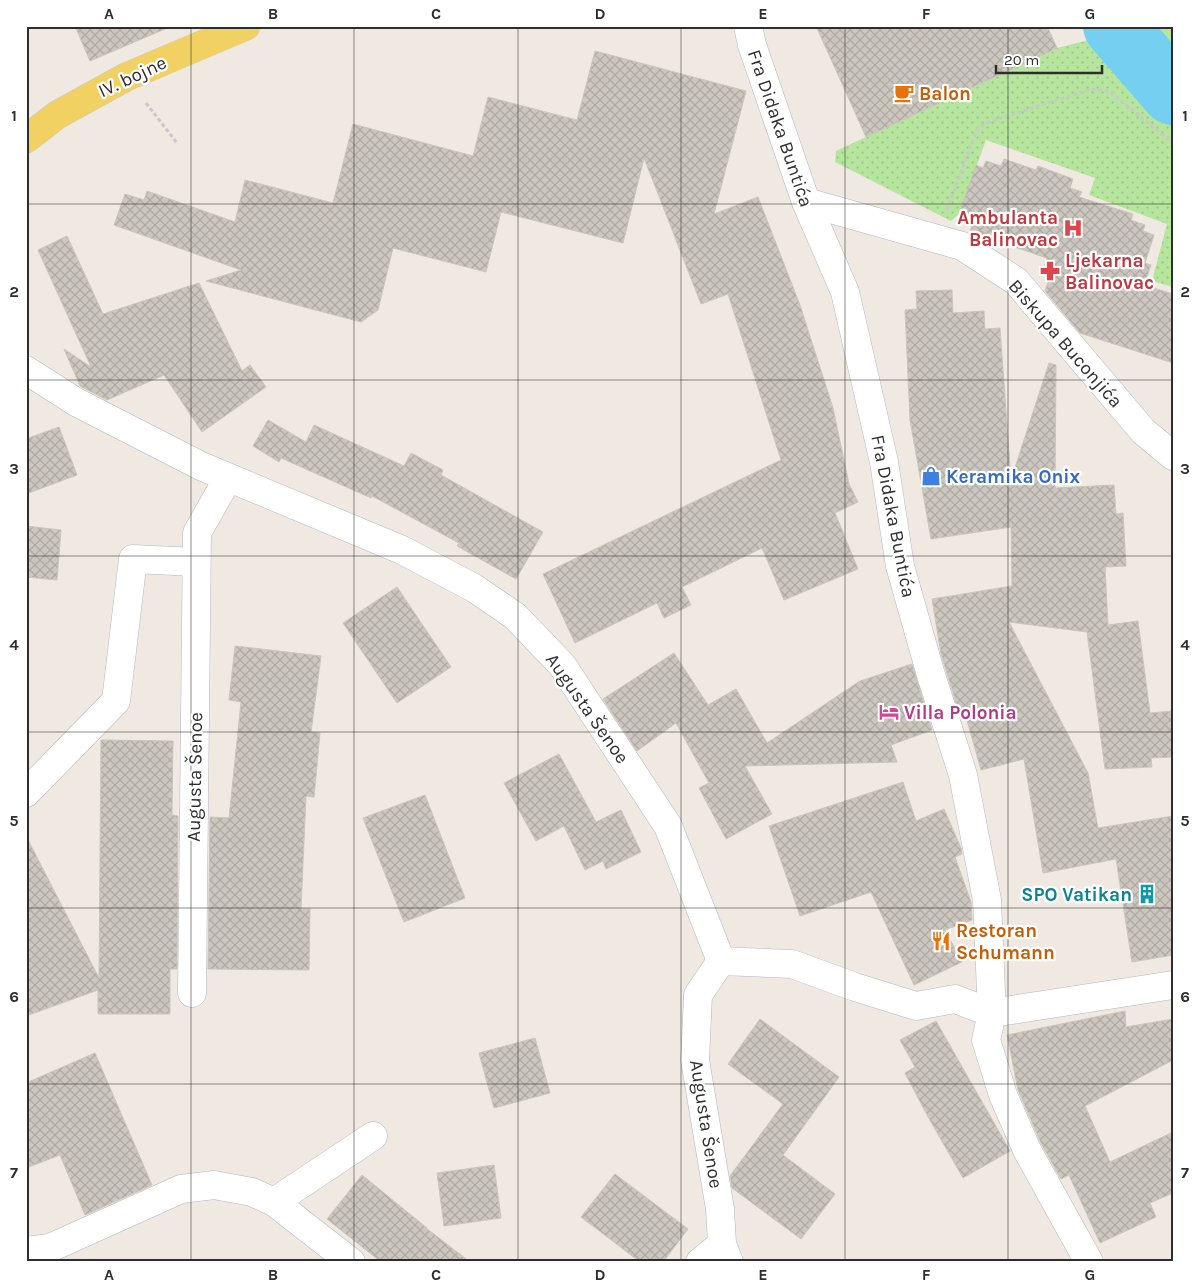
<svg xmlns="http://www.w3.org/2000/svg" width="1199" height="1288" viewBox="0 0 1199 1288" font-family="Karla,sans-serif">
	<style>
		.grass { fill: #b6e59e }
		.park { fill: url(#park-dots) }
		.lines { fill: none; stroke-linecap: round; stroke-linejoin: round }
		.river { stroke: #75cff0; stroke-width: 64 }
		.building { fill: url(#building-cross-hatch); stroke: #cbc5ba }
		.minor-casing { stroke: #b4b7c1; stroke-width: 29 }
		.major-casing { stroke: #c9c9c9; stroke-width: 29 }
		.path { stroke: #c9c9c9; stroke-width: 3; stroke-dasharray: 4 2.5; stroke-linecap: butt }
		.minor { stroke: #fff; stroke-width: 28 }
		.major { stroke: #f2d163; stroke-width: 28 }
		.grid { fill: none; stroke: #2e2e2e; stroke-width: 1; stroke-opacity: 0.55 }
		.labels { text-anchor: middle; stroke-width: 4.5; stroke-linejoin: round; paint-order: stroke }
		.street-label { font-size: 19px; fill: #2e2e2e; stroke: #fff }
		.food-label { font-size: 19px; font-weight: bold; fill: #c56008; stroke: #fff; text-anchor: start }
		.health-label { font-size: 19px; font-weight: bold; fill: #be3a42; stroke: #fff; text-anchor: end }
		.shop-label { font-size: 19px; font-weight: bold; fill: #366cbe; stroke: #fff; text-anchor: start }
		.hotel-label { font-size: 19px; font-weight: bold; fill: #b23c85; stroke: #fff; text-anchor: start }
		.culture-label { font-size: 19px; font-weight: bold; fill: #0d838f; stroke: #fff; text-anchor: end }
		.neatline { fill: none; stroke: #2e2e2e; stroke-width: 2 }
		.grid-label { font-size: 16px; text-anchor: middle; font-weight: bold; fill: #2e2e2e }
	</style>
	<defs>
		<pattern id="park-dots" width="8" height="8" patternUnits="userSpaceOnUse" patternTransform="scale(1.25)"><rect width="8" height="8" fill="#b6e59e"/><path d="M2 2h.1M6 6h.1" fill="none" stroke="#9dc588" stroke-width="1.8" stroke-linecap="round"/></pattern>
		<pattern id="building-cross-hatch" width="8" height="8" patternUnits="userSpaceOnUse" patternTransform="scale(1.25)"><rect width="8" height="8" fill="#cbc7bf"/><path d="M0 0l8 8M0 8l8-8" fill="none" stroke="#afaba4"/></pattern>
	</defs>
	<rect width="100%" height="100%" fill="#efe9e1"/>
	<polygon class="grass" points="1127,26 1173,26 1173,75 1170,76"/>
	<polygon class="park" points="1101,37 1111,50 1173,109 1173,287 1152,281 1167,224 1089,195 1095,178 986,140 959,214 951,221 835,162 836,151 1057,48"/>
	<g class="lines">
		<polyline class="river" points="1115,26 1173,93"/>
	</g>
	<g class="building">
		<polygon points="75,26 172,26 90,61"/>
		<polygon points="816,26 1047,26 1057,48 866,137"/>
		<polygon points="595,51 746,91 714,214 758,197 800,305 833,408 849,484 858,502 835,513 858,569 784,600 762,548 682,587 691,605 664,618 657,603 575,643 543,574 781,460 728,294 701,304 644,158 623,243 501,212 486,272 393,248 378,310 361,322 206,281 241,270 114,225 125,194 144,200 147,191 235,222 245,180 333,203 353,124 473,156 488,97 577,120"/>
		<polygon points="1004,159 1036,170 1038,166 1073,179 1070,188 1082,192 1079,197 1133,214 1131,220 1145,225 1143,231 1154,235 1145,263 1151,265 1144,285 1173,294 1173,363 1080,333 1045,291 1051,274 1043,271 1047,258 970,232 974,219 959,214 976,165 983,168 986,161 1001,166"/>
		<polygon points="67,236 103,314 199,283 242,371 250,365 266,387 202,432 164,375 107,400 80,386 64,349 91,367 38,250"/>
		<polygon points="952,290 953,313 984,311 985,329 1000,328 1011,480 1049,363 1056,365 1055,488 1114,485 1116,514 1123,513 1126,566 1105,567 1108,625 1138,621 1150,713 1173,711 1173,757 1151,758 1152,767 1105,769 1087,632 1009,622 1088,773 1098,828 1173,816 1173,955 1132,962 1116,859 1043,873 1024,759 981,770 966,717 961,719 941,654 932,599 1012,586 1011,527 931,539 910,420 905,310 917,309 916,291"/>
		<polygon points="268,420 306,442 314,425 404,466 411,453 443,470 441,475 543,532 516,579 457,546 459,543 372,496 371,498 281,458 279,462 253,446"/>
		<polygon points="59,427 77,475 26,494 26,439"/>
		<polygon points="26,526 61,530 57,580 26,577"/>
		<polygon points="397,587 451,667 397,703 343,623"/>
		<polygon points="235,646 321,656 311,732 320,733 314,797 306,796 301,909 310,909 309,970 208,969 210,817 229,818 241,702 229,700"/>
		<polygon points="674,653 708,705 736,689 767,743 860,681 912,664 932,730 891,745 897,762 745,766 772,814 726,839 699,788 709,783 676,723 637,751 603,699"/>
		<polygon points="101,740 173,741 172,815 178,816 177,969 170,969 170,1014 98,1014 98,990 26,1016 26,836 99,978"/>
		<polygon points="559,754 596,822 621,810 641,852 606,869 603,861 585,870 564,826 536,841 504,783"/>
		<polygon points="903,782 916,821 944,809 961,848 962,854 955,857 971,902 972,920 945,930 962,962 914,985 871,892 800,916 769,826"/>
		<polygon points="425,795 465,898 404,922 363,818"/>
		<polygon points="1125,1011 1126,1027 1173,1019 1173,1060 1085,1106 1110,1162 1173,1132 1173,1193 1150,1203 1156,1217 1100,1243 1069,1175 1061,1179 1041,1143 1018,1090 1007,1035"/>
		<polygon points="760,1019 839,1077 783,1155 835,1194 801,1239 732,1188 730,1176 783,1104 728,1064"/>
		<polygon points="936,1021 1010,1151 963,1178 927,1115 905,1073 915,1067 900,1040"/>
		<polygon points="535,1038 550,1093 494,1108 479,1053"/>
		<polygon points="95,1053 152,1185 85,1215 60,1155 26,1168 26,1083"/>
		<polygon points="494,1165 501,1218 444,1226 437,1173"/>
		<polygon points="615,1174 688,1229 663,1262 640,1262 581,1217"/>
		<polygon points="362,1175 427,1228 426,1228 470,1262 381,1262 327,1219"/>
	</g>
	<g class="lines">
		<defs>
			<g id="minor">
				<polyline points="748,26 752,45 806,202 845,292 884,462 900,566 931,675 963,775 987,900 992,1013 986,1040 1003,1095 1027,1150 1089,1262"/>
				<polyline points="806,202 962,246 1016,281 1143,431 1173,456"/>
				<polyline points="26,370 76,402 201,466 402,550 474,588 515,616 562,665 668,826 721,961"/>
				<polyline points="26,793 116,701 133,559 196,562"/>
				<polyline points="192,993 197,533 228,478"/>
				<polyline points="274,1202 373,1136"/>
				<polyline points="26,1251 50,1248 181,1189 214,1185 252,1192 274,1202 351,1262"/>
				<polyline points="700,1262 722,1244"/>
				<polyline points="729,1262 722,1244 720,1209 695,1060 698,995 721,961 792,964 855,987 916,1006 955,999 992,1013 1173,985"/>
			</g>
			<polyline id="major" points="26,139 57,115 126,77 246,26"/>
		</defs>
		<use href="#minor" class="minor-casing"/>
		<use href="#major" class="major-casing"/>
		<g class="path">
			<polyline points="146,103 177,143"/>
			<polyline points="947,210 977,129 989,122 1091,89 1109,91 1173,143"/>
		</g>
		<use href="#minor" class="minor"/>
		<use href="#major" class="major"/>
	</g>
	<path class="grid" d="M191,26v1236M354,26v1236M518,26v1236M681,26v1236M845,26v1236M1008,26v1236M26,204h1147M26,380h1147M26,556h1147M26,732h1147M26,908h1147M26,1084h1147"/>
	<defs>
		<symbol id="cafe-bare" viewBox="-9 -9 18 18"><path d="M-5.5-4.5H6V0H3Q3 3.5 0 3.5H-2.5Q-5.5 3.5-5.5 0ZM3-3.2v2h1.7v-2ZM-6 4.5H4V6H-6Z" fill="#e8710a" stroke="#fff" stroke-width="2.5" paint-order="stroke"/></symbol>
		<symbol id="hospital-bare" viewBox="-9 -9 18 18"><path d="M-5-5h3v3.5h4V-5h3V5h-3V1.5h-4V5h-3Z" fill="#e0444e" stroke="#fff" stroke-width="2.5" paint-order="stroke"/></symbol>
		<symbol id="pharmacy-bare" viewBox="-9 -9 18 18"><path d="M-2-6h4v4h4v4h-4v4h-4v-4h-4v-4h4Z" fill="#e0444e" stroke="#fff" stroke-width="2.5" paint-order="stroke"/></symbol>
		<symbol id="shop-bare" viewBox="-9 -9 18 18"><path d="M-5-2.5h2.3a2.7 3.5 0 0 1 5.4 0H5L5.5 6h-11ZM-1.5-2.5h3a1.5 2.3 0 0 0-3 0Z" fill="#3f7fe0" stroke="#fff" stroke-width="2.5" paint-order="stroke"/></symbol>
		<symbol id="hotel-bare" viewBox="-9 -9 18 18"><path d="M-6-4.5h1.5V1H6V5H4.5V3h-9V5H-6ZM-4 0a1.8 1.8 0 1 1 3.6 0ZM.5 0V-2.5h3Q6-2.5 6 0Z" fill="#d1479c" stroke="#fff" stroke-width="2.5" paint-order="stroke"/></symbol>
		<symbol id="building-bare" viewBox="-9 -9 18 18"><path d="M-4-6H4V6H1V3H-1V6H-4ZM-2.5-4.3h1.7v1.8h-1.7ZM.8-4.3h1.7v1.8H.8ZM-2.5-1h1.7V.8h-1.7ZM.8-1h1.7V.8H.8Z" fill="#0f9aa8" stroke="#fff" stroke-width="2.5" paint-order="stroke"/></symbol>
		<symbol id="restaurant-bare" viewBox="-9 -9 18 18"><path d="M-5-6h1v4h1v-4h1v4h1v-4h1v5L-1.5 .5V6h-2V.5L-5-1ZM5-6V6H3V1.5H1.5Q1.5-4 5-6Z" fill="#e8710a" stroke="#fff" stroke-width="2.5" paint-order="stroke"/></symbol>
	</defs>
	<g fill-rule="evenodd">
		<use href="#cafe-bare" x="890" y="79" width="28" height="28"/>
		<use href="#hospital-bare" x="1059" y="214" width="28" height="28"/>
		<use href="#pharmacy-bare" x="1036" y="257" width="28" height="28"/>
		<use href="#shop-bare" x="917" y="462" width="28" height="28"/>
		<use href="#hotel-bare" x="875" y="698" width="28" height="28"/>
		<use href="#building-bare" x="1133" y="880" width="28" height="28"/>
		<use href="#restaurant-bare" x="927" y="927" width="28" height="28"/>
	</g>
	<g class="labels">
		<g class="street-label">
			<text transform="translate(132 76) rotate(-25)" y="7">IV. bojne</text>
			<text transform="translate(781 128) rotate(71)" y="7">Fra Didaka Buntića</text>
			<text transform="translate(1066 343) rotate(49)" y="7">Biskupa Buconjića</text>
			<text transform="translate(894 516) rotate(79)" y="7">Fra Didaka Buntića</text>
			<text transform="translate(588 708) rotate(55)" y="7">Augusta Šenoe</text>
			<text transform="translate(194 777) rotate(-89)" y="7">Augusta Šenoe</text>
			<text transform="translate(707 1124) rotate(81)" y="7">Augusta Šenoe</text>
		</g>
		<g class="food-label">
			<text x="919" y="100">Balon</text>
			<text x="956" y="937">Restoran<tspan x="956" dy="22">Schumann</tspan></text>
		</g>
		<g class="health-label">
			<text x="1058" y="224">Ambulanta<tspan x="1058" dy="22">Balinovac</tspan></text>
			<text x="1065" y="267" text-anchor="start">Ljekarna<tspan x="1065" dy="22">Balinovac</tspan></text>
		</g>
		<g class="shop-label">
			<text x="946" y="483">Keramika Onix</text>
		</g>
		<g class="hotel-label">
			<text x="904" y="719">Villa Polonia</text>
		</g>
		<g class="culture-label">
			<text x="1132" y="901">SPO Vatikan</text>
		</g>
	</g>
	<rect width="1199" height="1288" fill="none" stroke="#ffffff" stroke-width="55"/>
	<path d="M996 65v8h106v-8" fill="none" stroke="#2e2e2e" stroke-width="2.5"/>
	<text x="1004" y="65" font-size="15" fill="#2e2e2e" stroke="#ffffff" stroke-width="4" paint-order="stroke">20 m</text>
	<rect x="28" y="28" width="1144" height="1232" class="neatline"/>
	<g class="grid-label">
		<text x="109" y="19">A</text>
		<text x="273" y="19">B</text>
		<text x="436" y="19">C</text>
		<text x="600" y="19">D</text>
		<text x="763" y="19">E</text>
		<text x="926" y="19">F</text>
		<text x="1090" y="19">G</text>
		<text x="14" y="121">1</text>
		<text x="1185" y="121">1</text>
		<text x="14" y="297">2</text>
		<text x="1185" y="297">2</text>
		<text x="14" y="474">3</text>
		<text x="1185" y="474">3</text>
		<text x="14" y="650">4</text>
		<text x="1185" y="650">4</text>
		<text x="14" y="826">5</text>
		<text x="1185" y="826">5</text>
		<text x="14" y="1002">6</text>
		<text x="1185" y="1002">6</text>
		<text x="14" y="1178">7</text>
		<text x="1185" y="1178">7</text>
		<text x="109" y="1280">A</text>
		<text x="273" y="1280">B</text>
		<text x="436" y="1280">C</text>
		<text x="600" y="1280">D</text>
		<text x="763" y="1280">E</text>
		<text x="926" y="1280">F</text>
		<text x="1090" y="1280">G</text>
	</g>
</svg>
